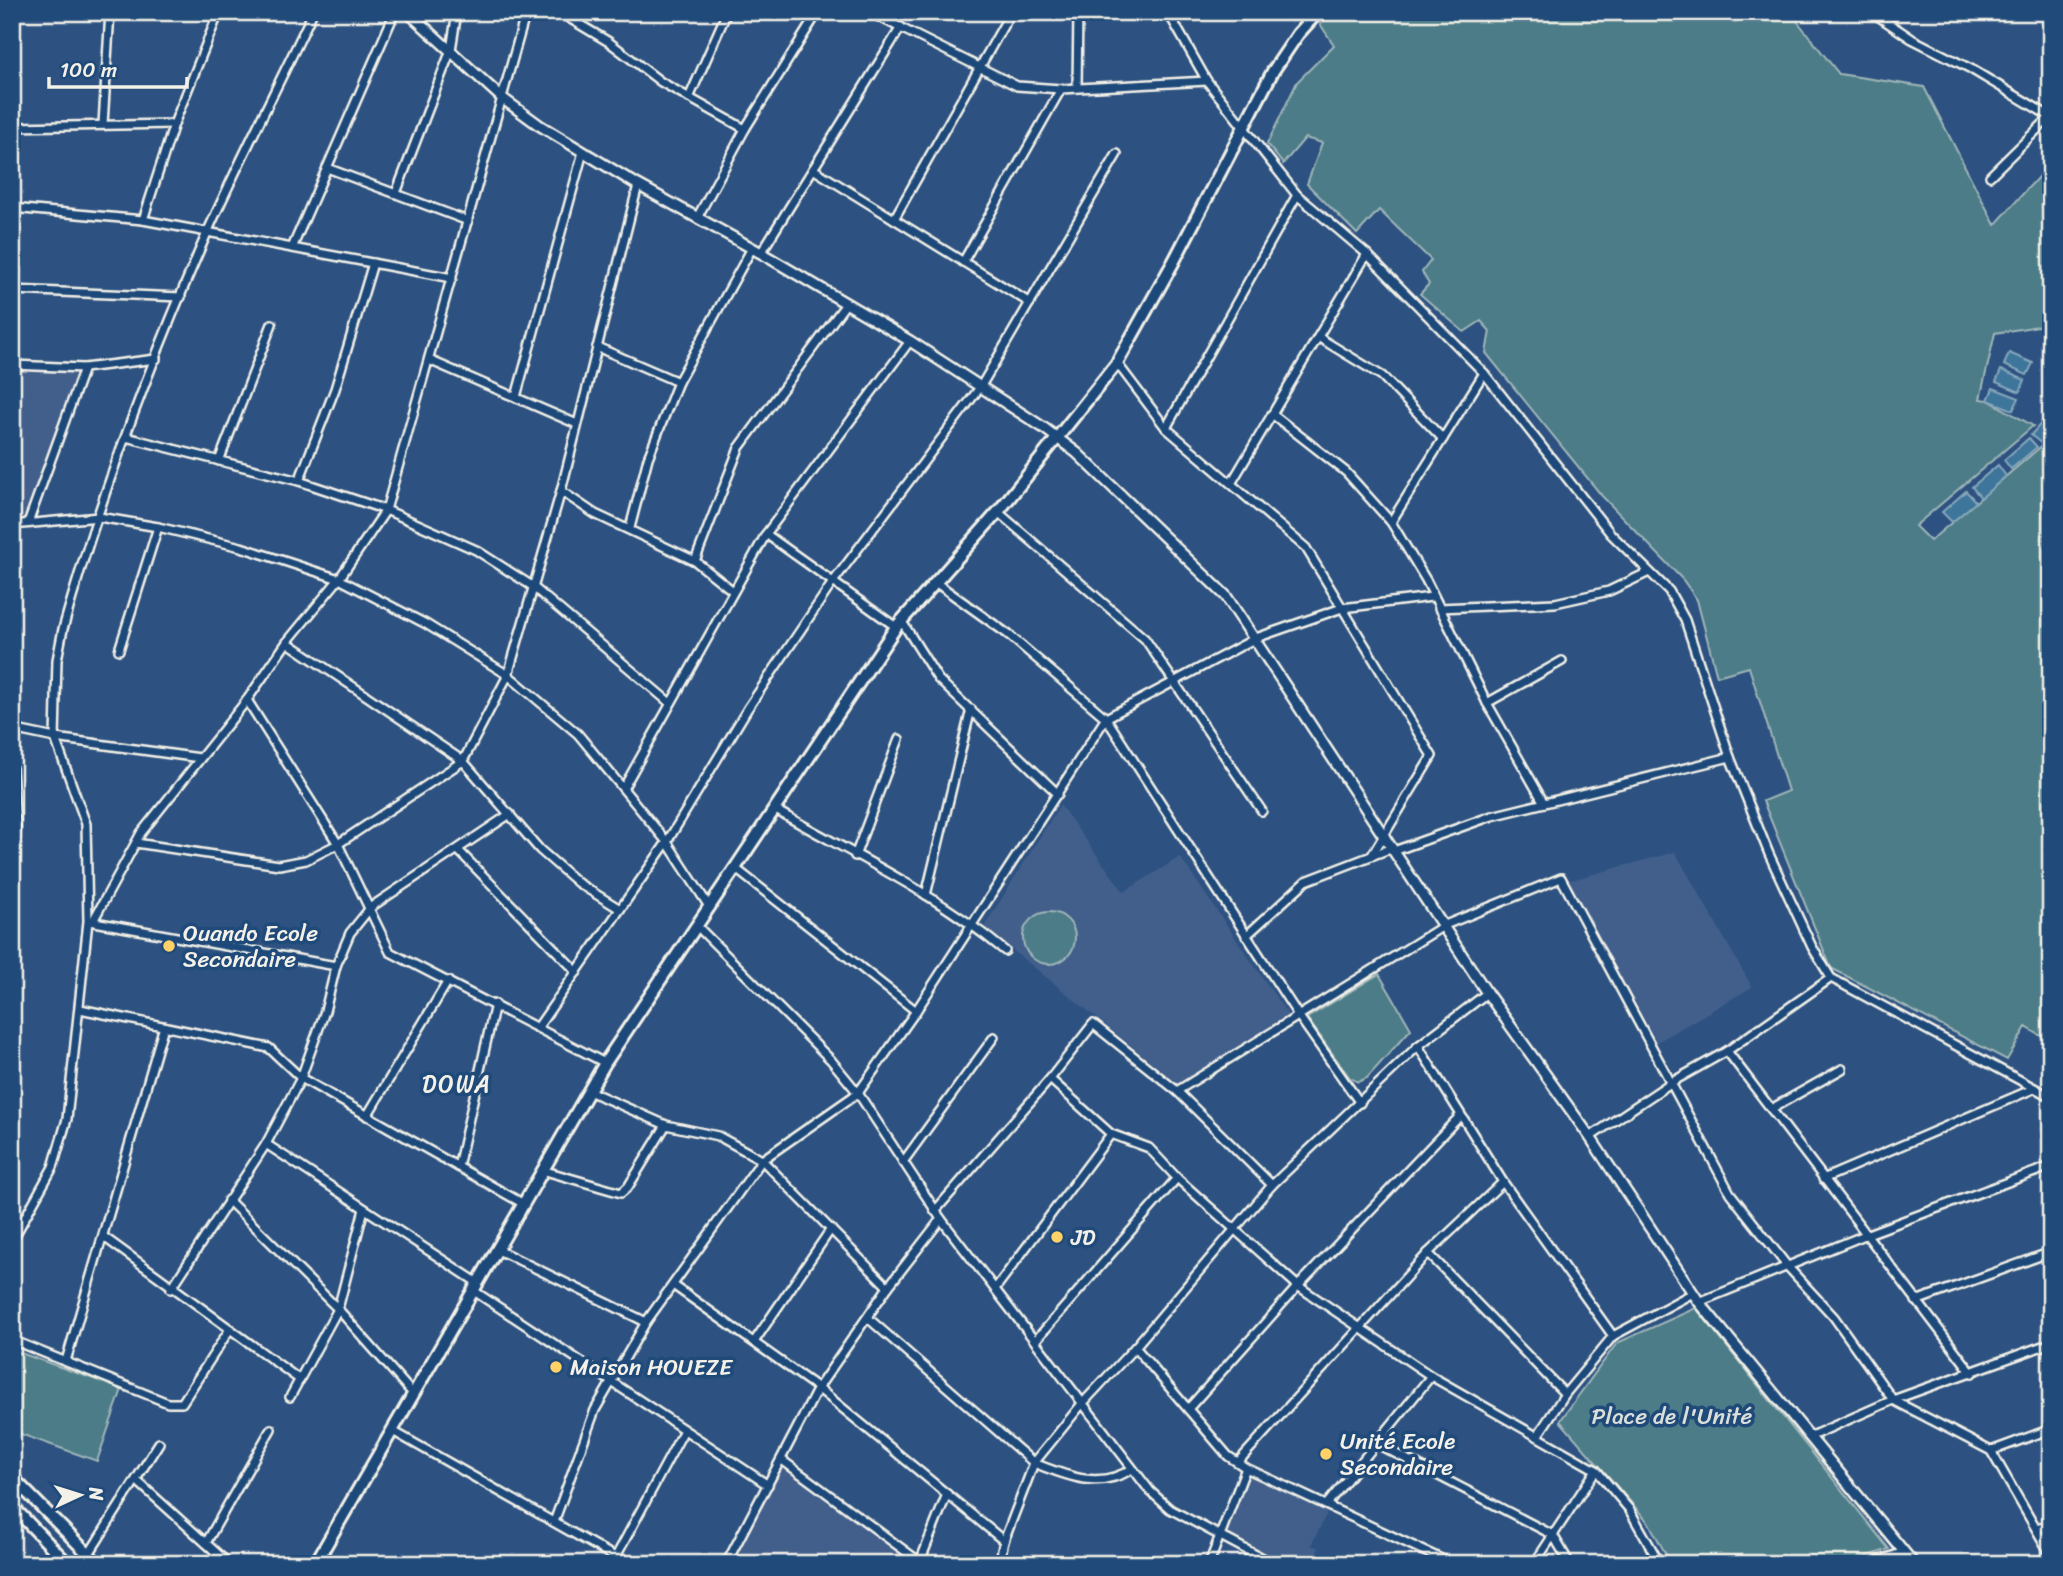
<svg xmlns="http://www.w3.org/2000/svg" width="2063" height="1576" viewBox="0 0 2063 1576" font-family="Sriracha,sans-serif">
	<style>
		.built { fill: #425f8c }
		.green { fill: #4c7c87; stroke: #a0b6b8; stroke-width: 2 }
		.water { fill: #3e759b; stroke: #87a7ba; stroke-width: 2 }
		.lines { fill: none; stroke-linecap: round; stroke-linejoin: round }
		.minor-casing { stroke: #f4f1e8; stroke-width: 12 }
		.tertiary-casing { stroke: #f4f1e8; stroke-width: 14 }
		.secondary-casing { stroke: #f4f1e8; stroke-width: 16 }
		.minor { stroke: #1f4a7a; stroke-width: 7 }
		.tertiary { stroke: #1f4a7a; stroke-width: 9 }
		.secondary { stroke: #1f4a7a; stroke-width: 10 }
		.poi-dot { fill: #ffd166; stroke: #1f4a7a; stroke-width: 2.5 }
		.labels { text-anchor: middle; stroke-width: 7; stroke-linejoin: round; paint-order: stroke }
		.poi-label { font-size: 23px; fill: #f4f1e8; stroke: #1f4a7a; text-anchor: start }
		.park-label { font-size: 23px; fill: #dbdfd9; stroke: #1f4a7a }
		.neighbourhood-label { font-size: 24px; letter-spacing: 2px; fill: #f4f1e8; stroke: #1f4a7a }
	</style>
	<rect width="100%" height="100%" fill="#2d5281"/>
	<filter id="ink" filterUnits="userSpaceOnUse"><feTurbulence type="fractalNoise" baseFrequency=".0143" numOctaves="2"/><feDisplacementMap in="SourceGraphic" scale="14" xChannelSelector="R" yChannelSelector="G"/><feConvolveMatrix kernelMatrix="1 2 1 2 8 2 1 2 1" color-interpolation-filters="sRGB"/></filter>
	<g filter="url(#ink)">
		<g class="built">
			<polygon points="12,369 77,372 29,517 12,519"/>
			<polygon points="1060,805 1124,892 1180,857 1288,1015 1179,1084 984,927"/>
			<polygon points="1675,852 1752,987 1657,1042 1568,881"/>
			<polygon points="783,1467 913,1564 732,1564"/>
			<polygon points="1248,1471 1327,1513 1311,1545 1319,1548 1312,1564 1278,1564 1222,1535"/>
		</g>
		<g class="green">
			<polygon points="1334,12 1790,12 1839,74 1924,87 1995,225 2047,167 2051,171 2051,324 1995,333 1980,399 1988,400 2033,426 1915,526 1930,541 2051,438 2051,1042 2026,1027 2007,1060 1831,968 1763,801 1788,791 1749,667 1717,676 1697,600 1683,580 1602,496 1486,353 1490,331 1481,321 1464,332 1420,294 1429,284 1422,272 1431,260 1379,210 1357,234 1307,184 1322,143 1305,138 1283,164 1267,144 1297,82 1334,45 1320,24"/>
			<circle cx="1049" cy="938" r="26"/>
			<polygon points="1379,974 1411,1029 1367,1078 1358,1082 1350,1078 1307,1018"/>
			<polygon points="1696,1308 1889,1549 1846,1564 1671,1564 1649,1523 1560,1421 1617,1343"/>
			<polygon points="12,1350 122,1389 97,1461 12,1431"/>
		</g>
		<g class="water">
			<polygon points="2009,353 2033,363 2027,375 2004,365"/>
			<polygon points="2001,370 2025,380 2020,392 1996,382"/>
			<polygon points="1993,388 2019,398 2013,410 1988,400"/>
			<polygon points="2051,412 2051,435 2043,445 2031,435"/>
			<polygon points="2029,438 2037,447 2011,469 2004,460"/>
			<polygon points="1998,465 2006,476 1981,498 1972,487"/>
			<polygon points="1966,491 1976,502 1952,522 1942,512"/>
		</g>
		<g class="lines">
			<defs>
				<g id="minor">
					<polyline points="559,12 609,42 661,82 745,129"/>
					<polyline points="869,12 1017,86 1061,89 1207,81"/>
					<polyline points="1168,12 1207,81 1297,195 1367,254 1484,373 1611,534 1669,591 1685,620 1730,757 1769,854 1812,947 1831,978 2051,1097"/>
					<polyline points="1872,12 1912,39 1971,69 2051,117"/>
					<polyline points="1077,88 1078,12"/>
					<polyline points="689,98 727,12"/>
					<polyline points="103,124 110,12"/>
					<polyline points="12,127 174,124"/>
					<polyline points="327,168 468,221"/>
					<polyline points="813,169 1030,303"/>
					<polyline points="1990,176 2050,117"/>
					<polyline points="396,193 451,50 457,12"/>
					<polyline points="12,208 143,220 452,278"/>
					<polyline points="697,218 745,129 818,12"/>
					<polyline points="894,219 1011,12"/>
					<polyline points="143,220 174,124 219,12"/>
					<polyline points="292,248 395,12"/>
					<polyline points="761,253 901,27"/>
					<polyline points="963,262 1061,89"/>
					<polyline points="12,290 181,297"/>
					<polyline points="1318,337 1382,376 1443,439"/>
					<polyline points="597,347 678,382"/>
					<polyline points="429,360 577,424"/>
					<polyline points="1117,363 1166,428 1306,548 1432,756 1372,855"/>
					<polyline points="12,365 84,368 156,359"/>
					<polyline points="516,397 583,152"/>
					<polyline points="1272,414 1346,472 1391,522 1426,580 1487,703 1544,803"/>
					<polyline points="1166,428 1297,195"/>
					<polyline points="126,437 299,481 386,510 476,550 532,586 670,703"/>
					<polyline points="219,461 272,324"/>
					<polyline points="299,481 335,389 373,263"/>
					<polyline points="1232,482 1367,254"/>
					<polyline points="561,491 595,514 695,561 733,591"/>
					<polyline points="998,512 1145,639 1262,811"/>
					<polyline points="1391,522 1484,373"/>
					<polyline points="28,523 84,368"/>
					<polyline points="12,525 99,517 158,527 241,547 339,579 426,624 508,675 578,734 667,842 710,908"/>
					<polyline points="630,528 648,458 678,382 752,248"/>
					<polyline points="766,534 896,627"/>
					<polyline points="695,561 739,448 845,305"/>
					<polyline points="935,582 1009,635 1106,718 1298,1015 1360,1103"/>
					<polyline points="1439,608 1555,603 1609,591 1649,572"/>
					<polyline points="901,620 938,679 1058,794"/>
					<polyline points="287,642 463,761 540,850 578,883 620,909"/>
					<polyline points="119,650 158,527"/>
					<polyline points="247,700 338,844 390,952 605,1063"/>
					<polyline points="1487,703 1562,661"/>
					<polyline points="12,729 55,738 200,758"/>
					<polyline points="12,768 16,827 12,925"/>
					<polyline points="624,787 766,534 910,341"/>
					<path d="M774,809c78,45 162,84 231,142"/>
					<polyline points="136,843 279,865 306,860 338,844 463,761 508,675 561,491 638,185"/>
					<polyline points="458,850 577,972"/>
					<polyline points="1394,851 1492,816 1730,757"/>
					<polyline points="855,856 899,739"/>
					<polyline points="735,868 916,1011"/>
					<polyline points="926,895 971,709"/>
					<polyline points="89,921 336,966"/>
					<polyline points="93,921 141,833 247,700 287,642 339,579 386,510 526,12"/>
					<polyline points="698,927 831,1060 858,1093 941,1219 1150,1491 1170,1509 1273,1564"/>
					<polyline points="1246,936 1306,881 1392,848"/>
					<polyline points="80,1009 269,1048 301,1078 522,1203"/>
					<polyline points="538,1027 667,842 748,708 833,582 981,386 1117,154"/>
					<polyline points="1418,1046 1503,1182 1613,1336"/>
					<polyline points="1727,1051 1972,1373"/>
					<polyline points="1050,1079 1111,1134 1149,1148 1177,1178 1298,1286 1431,1376 1596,1470 1629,1509 1660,1564"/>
					<polyline points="589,1091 666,1125 718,1136 762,1160 888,1287"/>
					<polyline points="1177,1091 1445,925 1561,878 1730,1193 1788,1267 1834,1317 1893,1400 1991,1451 2051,1555"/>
					<polyline points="1771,1109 1842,1069"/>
					<polyline points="367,1116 448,981"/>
					<polyline points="1590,1137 1672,1082 1727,1051 1831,978"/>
					<polyline points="266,1144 478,1283"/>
					<polyline points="903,1162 994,1037"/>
					<polyline points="458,1167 495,1004"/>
					<polyline points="542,1170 621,1193 628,1187 666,1125"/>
					<polyline points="1823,1179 2033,1089"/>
					<polyline points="228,1200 338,1309 414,1395"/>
					<polyline points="935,1211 1050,1079 1093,1024 1177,1091 1272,1185"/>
					<polyline points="104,1237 300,1380"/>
					<path d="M12,1241l41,-74 14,-48 21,-198 -2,-97 -31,-86 2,-78 6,-31c38,-135 88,-268 144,-396 33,-74 71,-147 106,-221"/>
					<polyline points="496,1249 646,1322"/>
					<polyline points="1428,1253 1565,1394"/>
					<polyline points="673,1285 818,1388 1004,1541"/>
					<polyline points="171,1289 266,1144 301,1078 325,1011 336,966 350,933 371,907 510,814"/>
					<polyline points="995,1289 1111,1134"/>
					<polyline points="474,1291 768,1485"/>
					<polyline points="1916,1301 2051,1252"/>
					<polyline points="1699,1302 1865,1235 2051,1166"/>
					<path d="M868,1318l166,145c33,13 65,27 98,6"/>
					<polyline points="12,1340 168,1403 182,1403 230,1329"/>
					<polyline points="1035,1341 1177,1178"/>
					<polyline points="754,1342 831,1229"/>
					<polyline points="1135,1347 1228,1456 1246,1468 1452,1564"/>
					<polyline points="66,1361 164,1026"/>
					<polyline points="290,1397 338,1309 364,1209"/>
					<polyline points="1188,1409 1298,1286 1459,1117"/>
					<polyline points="391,1430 615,1557"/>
					<polyline points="1538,1435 1565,1394 1613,1336 1693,1293"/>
					<polyline points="1809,1437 1893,1400 2051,1343"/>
					<polyline points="1375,1443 1553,1535 1570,1564"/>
					<polyline points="1991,1451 2051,1429"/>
					<polyline points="782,1460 920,1562"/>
					<polyline points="1238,1462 1428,1253 1503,1182"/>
					<polyline points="136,1480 229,1564"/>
					<polyline points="1327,1504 1431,1376"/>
					<polyline points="554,1522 595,1410 646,1322 762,1160 858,1093 916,1011 1106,718 1256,638 1342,608 1432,597"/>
					<polyline points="2037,1529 2051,1524"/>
					<polyline points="206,1543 271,1429"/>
					<polyline points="89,1554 159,1443"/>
					<polyline points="612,1564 684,1430"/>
					<polyline points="726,1564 818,1388 888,1287 941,1219"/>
					<polyline points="919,1564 947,1494"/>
					<polyline points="999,1564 1004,1541 1034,1463 1081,1405 1135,1347 1272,1185 1418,1046 1487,993"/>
					<polyline points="1209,1564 1246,1468"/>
					<polyline points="1534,1564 1596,1470"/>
					<polyline points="1870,1564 1904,1552"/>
				</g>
				<polyline id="tertiary" points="408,12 502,98 539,125 638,185 761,253 910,341 1044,428 1077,453 1226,596 1487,993 1590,1137 1699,1302 1914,1564"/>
				<g id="secondary">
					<polyline points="12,1477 98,1564"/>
					<polyline points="12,1506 68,1564"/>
					<polyline points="315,1564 605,1063 896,627 998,512 1117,363 1174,261 1273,71 1298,34 1318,12"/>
				</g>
			</defs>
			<use href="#minor" class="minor-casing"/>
			<use href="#tertiary" class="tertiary-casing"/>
			<use href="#secondary" class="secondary-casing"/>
			<use href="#minor" class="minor"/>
			<use href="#tertiary" class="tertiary"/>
			<use href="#secondary" class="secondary"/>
		</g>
	</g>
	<g class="poi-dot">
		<circle cx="169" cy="946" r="7"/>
		<circle cx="1057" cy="1237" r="7"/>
		<circle cx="556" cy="1367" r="7"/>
		<circle cx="1326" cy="1454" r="7"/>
	</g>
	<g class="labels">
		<g class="poi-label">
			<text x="183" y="941">Ouando Ecole<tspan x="183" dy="26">Secondaire</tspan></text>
			<text x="1071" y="1245">JD</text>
			<text x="570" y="1375">Maison HOUEZE</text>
			<text x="1340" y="1449">Unité Ecole<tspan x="1340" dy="26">Secondaire</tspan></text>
		</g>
		<g class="park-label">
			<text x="1672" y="1424">Place de l'Unité</text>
		</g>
		<g class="neighbourhood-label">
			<text x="457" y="1092">DOWA</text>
		</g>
	</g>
	<rect width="2063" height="1576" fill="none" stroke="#1f4a7a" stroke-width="42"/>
	<rect x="21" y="21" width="2021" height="1534" fill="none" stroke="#f4f1e8" stroke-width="2.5" filter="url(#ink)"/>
	<g transform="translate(80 1495) rotate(86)" stroke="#1f4a7a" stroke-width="5" paint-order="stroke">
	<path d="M0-5L12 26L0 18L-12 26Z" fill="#f4f1e8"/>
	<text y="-10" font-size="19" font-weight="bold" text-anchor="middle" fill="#f4f1e8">N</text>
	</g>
	<path d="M49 77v10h138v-10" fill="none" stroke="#f4f1e8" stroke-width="3.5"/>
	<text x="60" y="77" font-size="21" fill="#f4f1e8" stroke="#1f4a7a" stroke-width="5" paint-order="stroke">100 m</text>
</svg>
